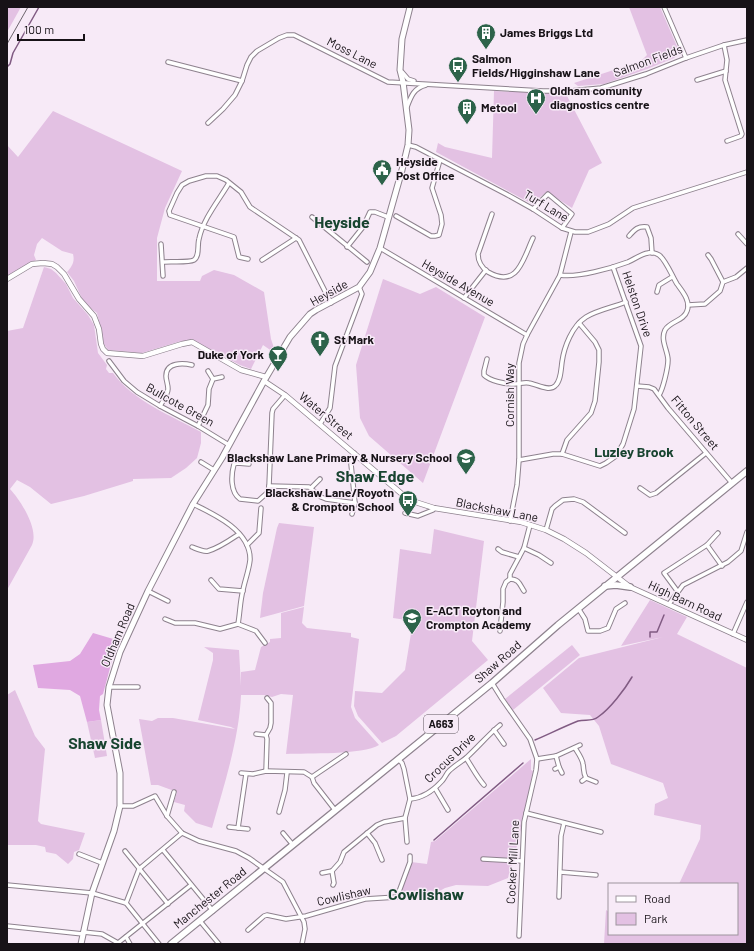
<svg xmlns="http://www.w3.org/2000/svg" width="754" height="951" viewBox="0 0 754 951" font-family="Barlow,sans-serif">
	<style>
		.green { fill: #e3c1e3 }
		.forest { fill: #e0a8e1 }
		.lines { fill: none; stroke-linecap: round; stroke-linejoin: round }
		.stream { stroke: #815b83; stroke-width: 1.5 }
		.minor-casing { stroke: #8e828e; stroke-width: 5.5 }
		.tertiary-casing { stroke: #8e828e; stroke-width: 6 }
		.secondary-casing { stroke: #8e828e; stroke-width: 7 }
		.primary-casing { stroke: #8e828e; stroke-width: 8 }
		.minor { stroke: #fff; stroke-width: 3.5 }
		.tertiary { stroke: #fff; stroke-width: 4.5 }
		.secondary { stroke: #fff; stroke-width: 5 }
		.primary { stroke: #fff; stroke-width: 5.5 }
		.tram { stroke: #6c646c; stroke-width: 1 }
		.labels { text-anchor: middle; stroke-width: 3; stroke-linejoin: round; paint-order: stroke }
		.shield { fill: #f7eaf7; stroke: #5a535a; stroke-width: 1 }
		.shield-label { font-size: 11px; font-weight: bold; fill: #171217 }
		.poi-label { font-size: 12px; font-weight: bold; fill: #171217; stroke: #f7eaf7; text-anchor: start }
		.street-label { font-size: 12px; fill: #171217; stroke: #f7eaf7 }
		.quarter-label { font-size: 14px; font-weight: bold; fill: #184430; stroke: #f7eaf7 }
		.district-label { font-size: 16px; font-weight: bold; fill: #184430; stroke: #f7eaf7 }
	</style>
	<rect width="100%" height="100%" fill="#f7eaf7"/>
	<g class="green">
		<polygon points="7,7 21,7 7,32"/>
		<polygon points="629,7 660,7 679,51 678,55 674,58 647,69 604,84 578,86 574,83 641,61 647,55"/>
		<polygon points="494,91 566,94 602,163 589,170 572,208 547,192 540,197 534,205 436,152 438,143 445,147 492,158"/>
		<path d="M53,111l129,60 -17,37 -8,30v43h43l2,-5 12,-6 20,5 30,17 7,47 5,15 -13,-9 -12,24 -11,-4 -48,-25 -14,2 -36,11 -34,-3 -4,-6 -7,-31 -13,-10 -10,-22 -7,-9c5,-6 8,-10 6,-18l-11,-3 -20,-13 -5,6 -3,11 2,5 -29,17v-132l11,12z"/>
		<path d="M44,267l7,2 5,4 10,11 7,14 15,17 6,10 4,28 9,12 -1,4 3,4h4c20,28 59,43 88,59v11l-4,15 -11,10 -15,10 -38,1v2l-49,15 -33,8 -21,-17 -13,-7 -7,9c11,12 29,40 22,56l-25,45v-259l16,-3z"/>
		<polygon points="383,279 420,294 436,287 485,317 423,483 369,436 360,418 356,365"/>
		<polygon points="279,523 314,527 304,606 260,618 263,593 277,528"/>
		<polygon points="434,529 484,541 472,641 488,660 396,736 382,743 358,716 354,706 355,691 382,693 405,670 413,621 393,618 400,549 431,554"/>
		<polygon points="650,600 687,617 677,634 747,668 747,944 604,944 606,910 609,912 609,934 652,934 655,935 655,934 737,934 737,884 679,884 700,839 701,825 654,815 655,804 668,798 663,783 611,764 599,726 590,715 561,713 543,688 579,658 663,637 621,646"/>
		<path d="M304,607l-2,16 5,5 44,5v4l8,2 -8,68 4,11 24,27c-16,10 -72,8 -93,9l7,-59 -12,-1 -9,3 -8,-2h-23c-2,45 -17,90 -29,133l-16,-5 -12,-12 1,-6 -11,-3 3,-10 -19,-7h-7l-12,-66 13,2 6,-3h15l62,11 -4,-2 -33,-7 15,-60v-7l-9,-6 35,3 2,36v-14l14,-2 6,-23 9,-5v-3l11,-1v-25z"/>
		<polygon points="572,645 580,655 513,710 505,699"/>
		<polygon points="15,690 35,736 45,749 38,821 41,824 85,833 79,850 74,852 73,859 68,864 56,854 46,852 45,847 36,845 7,845 7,695"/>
		<polygon points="101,720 107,756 95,758 87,722"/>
		<path d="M531,759v11l2,1c-7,35 -14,72 -25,107l-20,8 -32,-1 -11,3 -14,8 -9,1 -22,-1 11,-34 16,2 4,-22 4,-1z"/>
	</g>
	<polygon class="forest" points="93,633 120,641 113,657 103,694 100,696 99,710 101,720 87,722 80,696 70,690 38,688 33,665 70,661 80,654"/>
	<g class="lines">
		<g class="stream">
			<polyline points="7,67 10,64 13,53 39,7"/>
			<polyline points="650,637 650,632 657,632 664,615"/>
			<path d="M535,740c14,-6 28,-13 43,-19 7,-2 14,1 20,-4 12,-8 27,-28 34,-40"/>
			<polyline points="434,840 523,763"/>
		</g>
		<defs>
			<g id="minor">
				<polyline points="664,7 686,58"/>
				<polyline points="724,45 727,60 725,80 742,134 741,136 727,141"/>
				<polyline points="168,62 242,81"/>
				<polyline points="402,72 408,79 414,81"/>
				<polyline points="697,80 726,71"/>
				<path d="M407,107c4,-11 7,-19 19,-22"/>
				<polyline points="208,123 223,109 235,95 242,81 247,65 251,57 257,51 279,38 287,35 294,35 388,82 543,91 570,91 601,88 646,74 686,58 724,45 747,40"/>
				<polyline points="408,145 416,147 506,194 533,209 562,228 575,232 588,232 596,229 609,224 633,208 747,172"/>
				<polyline points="533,209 548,194 572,214 562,228"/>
				<path d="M492,214l-14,40c0,7 4,14 10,18 30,17 35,-13 45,-34"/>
				<polyline points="396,216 431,236 435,236 439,235 442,224 441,215 432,188 440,160"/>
				<polyline points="312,217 367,262"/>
				<polyline points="738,234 747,244"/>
				<path d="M629,236c6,-7 9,-10 18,-9l4,11 1,15"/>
				<polyline points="161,244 163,276"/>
				<polyline points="347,247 363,227 370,212 375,212 388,217"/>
				<polyline points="380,248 527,335"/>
				<polyline points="708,255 711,259 723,282"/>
				<polyline points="248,259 239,257 234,237 170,215 169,211 177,193 182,185 189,181 206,176 217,176 226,180 241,192 250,207 299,240 331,303"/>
				<polyline points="262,260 296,238"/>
				<path d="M163,262c7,-1 25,1 31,-2 6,-4 3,-15 5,-21 4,-20 20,-39 30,-56"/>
				<path d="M560,275c17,3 52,-7 68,-13 7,-3 13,-8 20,-9 3,-1 8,0 11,2 7,5 13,21 18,29 5,7 14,17 10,27 -3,10 -17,10 -22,19 -5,10 3,21 3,30 0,8 -5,29 -9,35"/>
				<polyline points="657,292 659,285 672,277"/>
				<polyline points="464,298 486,270"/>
				<polyline points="688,305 705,304 720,291 723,282 736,277 747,268"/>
				<path d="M487,359l-3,12v4c6,6 21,9 30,9 5,0 10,-2 15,-1 7,1 20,9 26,3 6,-5 6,-17 7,-24 2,-15 10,-36 24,-45 11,-7 28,-10 40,-15"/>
				<polyline points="109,361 124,381 137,392 160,406 198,426 229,445"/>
				<polyline points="208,371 213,379"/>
				<polyline points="637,386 649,387 654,389 668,408 732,483"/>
				<path d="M160,406c3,-5 8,-12 8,-17 0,-5 -2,-9 -2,-13 0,-14 17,-13 26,-11"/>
				<polyline points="320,424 330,408 335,366 362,294 359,287"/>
				<polyline points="198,426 208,405 209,389 213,379 222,377"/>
				<polyline points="354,453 351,464 355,503"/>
				<polyline points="562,454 567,440 591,413 595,401 599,362 599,350 595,342 579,323"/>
				<polyline points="519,460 553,454 562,454 600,466 606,463 616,456 623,444 634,409 641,346 613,267"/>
				<polyline points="201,462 214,470"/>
				<path d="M249,464l-12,-1 -3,1c-3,11 -4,28 6,35l18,2 10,-9 1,-6 3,-73 1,-4 12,-14"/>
				<polyline points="269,486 309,487 321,497 326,499 355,503 352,514"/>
				<polyline points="311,488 320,479"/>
				<polyline points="640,488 650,495 656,493 706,453"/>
				<polyline points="405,513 418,516 433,510 434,508"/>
				<polyline points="510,521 517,485 519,460 519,363 523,344 527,335 560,275 571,232"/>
				<polyline points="546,530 552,509 555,506 563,500 574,499 583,502 625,533"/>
				<polyline points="247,545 259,533 261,508"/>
				<polyline points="707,545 718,533"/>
				<path d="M192,547c5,2 11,5 16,4 11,-3 22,-11 31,-17"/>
				<polyline points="524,548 539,555 551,563"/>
				<polyline points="498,549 502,552 519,557"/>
				<polyline points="510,579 510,574 524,548 530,525"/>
				<path d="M510,579c9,0 10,6 14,12"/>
				<polyline points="211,580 219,589 243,591"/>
				<polyline points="148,591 168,601"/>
				<polyline points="678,592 664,573 707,545 722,566"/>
				<polyline points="669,604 683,585 728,562 741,551 747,532"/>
				<polyline points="578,608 585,619 588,631 600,631 608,628 616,609 625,603"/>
				<path d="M165,619l10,4h20l25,6 18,-5c2,-11 2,-23 5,-34 2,-10 6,-20 7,-30 1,-29 -36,-46 -57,-56"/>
				<polyline points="238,624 256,631 265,643"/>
				<polyline points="500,631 503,602 503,589 506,582 510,579"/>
				<polyline points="733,634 747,602"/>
				<polyline points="492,683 502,699 530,739 537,759 536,770 524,822 519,936"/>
				<polyline points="109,687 138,687"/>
				<polyline points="494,730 504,744"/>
				<polyline points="256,734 266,735"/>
				<path d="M575,748c3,5 7,10 8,16 1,5 0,9 3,14"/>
				<path d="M466,758c6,9 11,19 18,27"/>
				<polyline points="398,759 402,763 404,769 410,799 405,818 407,842"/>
				<polyline points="537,759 556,756 580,745"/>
				<polyline points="559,767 562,773"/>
				<polyline points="555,769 559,767 556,756"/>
				<polyline points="266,771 267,739 266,735 270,728 271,723 271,703 267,698"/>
				<polyline points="241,773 253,774 266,771 304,772 312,777 314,783 335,810"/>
				<polyline points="312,777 346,754"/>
				<polyline points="582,781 586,778 596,782"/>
				<polyline points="435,788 448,810"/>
				<path d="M410,799c13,-1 23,-8 32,-18 3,-3 4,-7 7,-10 5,-5 12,-9 17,-13 12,-11 22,-23 34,-33"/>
				<polyline points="120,806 133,806 155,796 167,816 182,833 199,841 236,851 249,858 283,882 304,922 305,929 302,944"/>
				<polyline points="279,812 285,790 287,773"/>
				<polyline points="526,813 601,832"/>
				<polyline points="167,816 174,792"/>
				<polyline points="229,827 248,829"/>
				<polyline points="238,828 246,774"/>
				<polyline points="283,833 293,845"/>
				<polyline points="367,833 375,843 382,860"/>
				<polyline points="163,850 213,911"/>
				<polyline points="125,851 168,904"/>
				<polyline points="79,854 102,863"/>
				<polyline points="483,859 522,861"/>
				<polyline points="332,871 334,883 333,885"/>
				<polyline points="560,872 596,875"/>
				<polyline points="322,873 332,871 340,862 344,852 377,825 384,822 405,818"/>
				<polyline points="7,885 92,893 126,903 159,944"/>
				<polyline points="559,897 561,836 564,823"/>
				<polyline points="126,903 139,869 182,833"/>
				<polyline points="200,921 219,944"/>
				<polyline points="7,926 83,934"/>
				<polyline points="248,930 264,916 267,915 286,919 306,916 365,899 397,897 410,862 410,856"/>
				<polyline points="83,932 102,934 118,943 191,885"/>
				<polyline points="126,937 130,944"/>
			</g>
			<g id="tertiary">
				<polyline points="7,279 32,264 43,263 52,264 57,267 64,274 79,299 94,316 99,329 101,344 103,349 107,353 143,356 182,344 192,342 241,370 266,377"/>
				<polyline points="264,381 285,395 409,500 434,508 521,522 546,530 564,539 586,553 630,587 747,640"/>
			</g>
			<polyline id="secondary" points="81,944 92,893 114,831 120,806 120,773 107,705 109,687 120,652 148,591 193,504 222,458 264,381 290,337 310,314 316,310 359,287 370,272 380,248 402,170 408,145 409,130 403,82 400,70 402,39 410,7"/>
			<g id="primary">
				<polyline points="605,586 616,585 630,587"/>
				<polyline points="171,944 492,683 558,625 747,471"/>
			</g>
		</defs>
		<use href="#minor" class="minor-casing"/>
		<use href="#tertiary" class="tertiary-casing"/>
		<use href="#secondary" class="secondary-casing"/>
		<use href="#primary" class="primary-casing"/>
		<use href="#minor" class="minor"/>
		<use href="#tertiary" class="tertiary"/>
		<use href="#secondary" class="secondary"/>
		<use href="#primary" class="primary"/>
		<polyline class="tram" points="7,44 28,7"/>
	</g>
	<defs>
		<symbol id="building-pin" viewBox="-11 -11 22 30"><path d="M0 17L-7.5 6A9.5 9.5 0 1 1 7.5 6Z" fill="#2d634a" stroke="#f7eaf7"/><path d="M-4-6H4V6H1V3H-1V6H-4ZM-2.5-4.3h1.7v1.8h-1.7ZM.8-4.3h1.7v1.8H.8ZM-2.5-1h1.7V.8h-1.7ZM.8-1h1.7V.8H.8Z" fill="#fff"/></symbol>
		<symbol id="bus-pin" viewBox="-11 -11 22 30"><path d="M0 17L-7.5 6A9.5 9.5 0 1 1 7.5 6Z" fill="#2d634a" stroke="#f7eaf7"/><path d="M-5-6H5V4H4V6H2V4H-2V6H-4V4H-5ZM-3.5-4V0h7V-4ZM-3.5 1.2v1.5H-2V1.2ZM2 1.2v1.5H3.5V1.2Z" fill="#fff"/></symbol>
		<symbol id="hospital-pin" viewBox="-11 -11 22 30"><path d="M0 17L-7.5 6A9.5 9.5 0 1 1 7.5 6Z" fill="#2d634a" stroke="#f7eaf7"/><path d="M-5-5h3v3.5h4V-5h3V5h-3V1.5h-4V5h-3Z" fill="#fff"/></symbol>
		<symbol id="civic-pin" viewBox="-11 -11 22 30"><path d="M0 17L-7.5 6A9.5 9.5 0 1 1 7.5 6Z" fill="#2d634a" stroke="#f7eaf7"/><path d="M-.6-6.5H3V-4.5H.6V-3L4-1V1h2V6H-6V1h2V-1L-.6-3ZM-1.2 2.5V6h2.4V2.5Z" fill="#fff"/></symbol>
		<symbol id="church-pin" viewBox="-11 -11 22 30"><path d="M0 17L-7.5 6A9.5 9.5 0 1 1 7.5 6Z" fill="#2d634a" stroke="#f7eaf7"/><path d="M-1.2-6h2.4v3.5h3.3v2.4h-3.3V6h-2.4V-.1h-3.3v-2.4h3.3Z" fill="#fff"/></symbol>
		<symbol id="bar-pin" viewBox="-11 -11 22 30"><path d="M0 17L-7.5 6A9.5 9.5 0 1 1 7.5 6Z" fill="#2d634a" stroke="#f7eaf7"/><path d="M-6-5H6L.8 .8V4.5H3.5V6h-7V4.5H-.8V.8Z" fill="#fff"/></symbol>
		<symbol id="school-pin" viewBox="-11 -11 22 30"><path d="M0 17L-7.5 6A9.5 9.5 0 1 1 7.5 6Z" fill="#2d634a" stroke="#f7eaf7"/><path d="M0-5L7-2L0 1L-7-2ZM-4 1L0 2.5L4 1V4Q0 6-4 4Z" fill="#fff"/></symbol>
	</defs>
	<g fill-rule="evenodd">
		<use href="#building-pin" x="475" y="22" width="22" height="30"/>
		<use href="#bus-pin" x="447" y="55" width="22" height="30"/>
		<use href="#hospital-pin" x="525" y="87" width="22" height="30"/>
		<use href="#building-pin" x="456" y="97" width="22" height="30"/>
		<use href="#civic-pin" x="371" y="158" width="22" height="30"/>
		<use href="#church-pin" x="309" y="329" width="22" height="30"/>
		<use href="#bar-pin" x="267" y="344" width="22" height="30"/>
		<use href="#school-pin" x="455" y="447" width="22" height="30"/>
		<use href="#bus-pin" x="397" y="489" width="22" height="30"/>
		<use href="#school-pin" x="401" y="607" width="22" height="30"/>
	</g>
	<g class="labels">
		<rect class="shield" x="424" y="715" width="34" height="18" rx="3"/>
		<g class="shield-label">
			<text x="441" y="728">A663</text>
		</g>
		<g class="poi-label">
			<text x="500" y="37">James Briggs Ltd</text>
			<text x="472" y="63">Salmon<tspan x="472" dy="14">Fields/Higginshaw Lane</tspan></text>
			<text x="550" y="95">Oldham comunity<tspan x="550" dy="14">diagnostics centre</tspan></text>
			<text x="481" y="112">Metool</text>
			<text x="396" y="166">Heyside<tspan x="396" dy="14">Post Office</tspan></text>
			<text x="334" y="344">St Mark</text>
			<text x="264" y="359" text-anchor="end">Duke of York</text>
			<text x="452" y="462" text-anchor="end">Blackshaw Lane Primary &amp; Nursery School</text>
			<text x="394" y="497" text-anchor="end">Blackshaw Lane/Royotn<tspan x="394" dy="14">&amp; Crompton School</tspan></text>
			<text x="426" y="615">E-ACT Royton and<tspan x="426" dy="14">Crompton Academy</tspan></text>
		</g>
		<g class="street-label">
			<text transform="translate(352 53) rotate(27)" y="4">Moss Lane</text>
			<text transform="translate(648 61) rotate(-20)" y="4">Salmon Fields</text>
			<text transform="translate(546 206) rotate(31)" y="4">Turf Lane</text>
			<text transform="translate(458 283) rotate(30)" y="4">Heyside Avenue</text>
			<text transform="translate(329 293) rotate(-29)" y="4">Heyside</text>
			<text transform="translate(637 304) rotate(71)" y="4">Helston Drive</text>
			<text transform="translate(510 395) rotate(-90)" y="4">Cornish Way</text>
			<text transform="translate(180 405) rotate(29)" y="4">Bullcote Green</text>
			<text transform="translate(326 416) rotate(40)" y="4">Water Street</text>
			<text transform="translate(695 423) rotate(50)" y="4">Fitton Street</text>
			<text transform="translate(497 510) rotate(11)" y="4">Blackshaw Lane</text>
			<text transform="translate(685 601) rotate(25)" y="4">High Barn Road</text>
			<text transform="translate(118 635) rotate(-67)" y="4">Oldham Road</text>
			<text transform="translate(498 662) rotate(-41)" y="4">Shaw Road</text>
			<text transform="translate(450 758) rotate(-44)" y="4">Crocus Drive</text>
			<text transform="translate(513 862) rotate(-87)" y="4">Cocker Mill Lane</text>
			<text transform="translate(344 896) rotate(-13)" y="4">Cowlishaw</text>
			<text transform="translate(210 898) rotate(-39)" y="4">Manchester Road</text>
		</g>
		<g class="quarter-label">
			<text x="634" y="457">Luzley Brook</text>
		</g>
		<g class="district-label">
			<text x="342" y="228">Heyside</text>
			<text x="375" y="482">Shaw Edge</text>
			<text x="105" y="749">Shaw Side</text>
			<text x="426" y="900">Cowlishaw</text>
		</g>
	</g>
	<rect width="754" height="951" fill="none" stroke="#171217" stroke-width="16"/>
	<rect x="608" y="883" width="130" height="52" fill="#f7eaf7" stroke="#9d949d"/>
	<rect x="616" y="896" width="20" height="6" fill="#ffffff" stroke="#9d949d"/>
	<text x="644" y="903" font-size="12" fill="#171217">Road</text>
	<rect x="616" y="913" width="20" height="12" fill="#e3c1e3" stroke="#9d949d"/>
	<text x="644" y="923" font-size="12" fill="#171217">Park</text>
	<path d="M18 34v6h66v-6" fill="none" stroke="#171217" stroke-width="2"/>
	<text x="24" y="34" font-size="12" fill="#171217" stroke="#f7eaf7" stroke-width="3" paint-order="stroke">100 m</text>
</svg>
